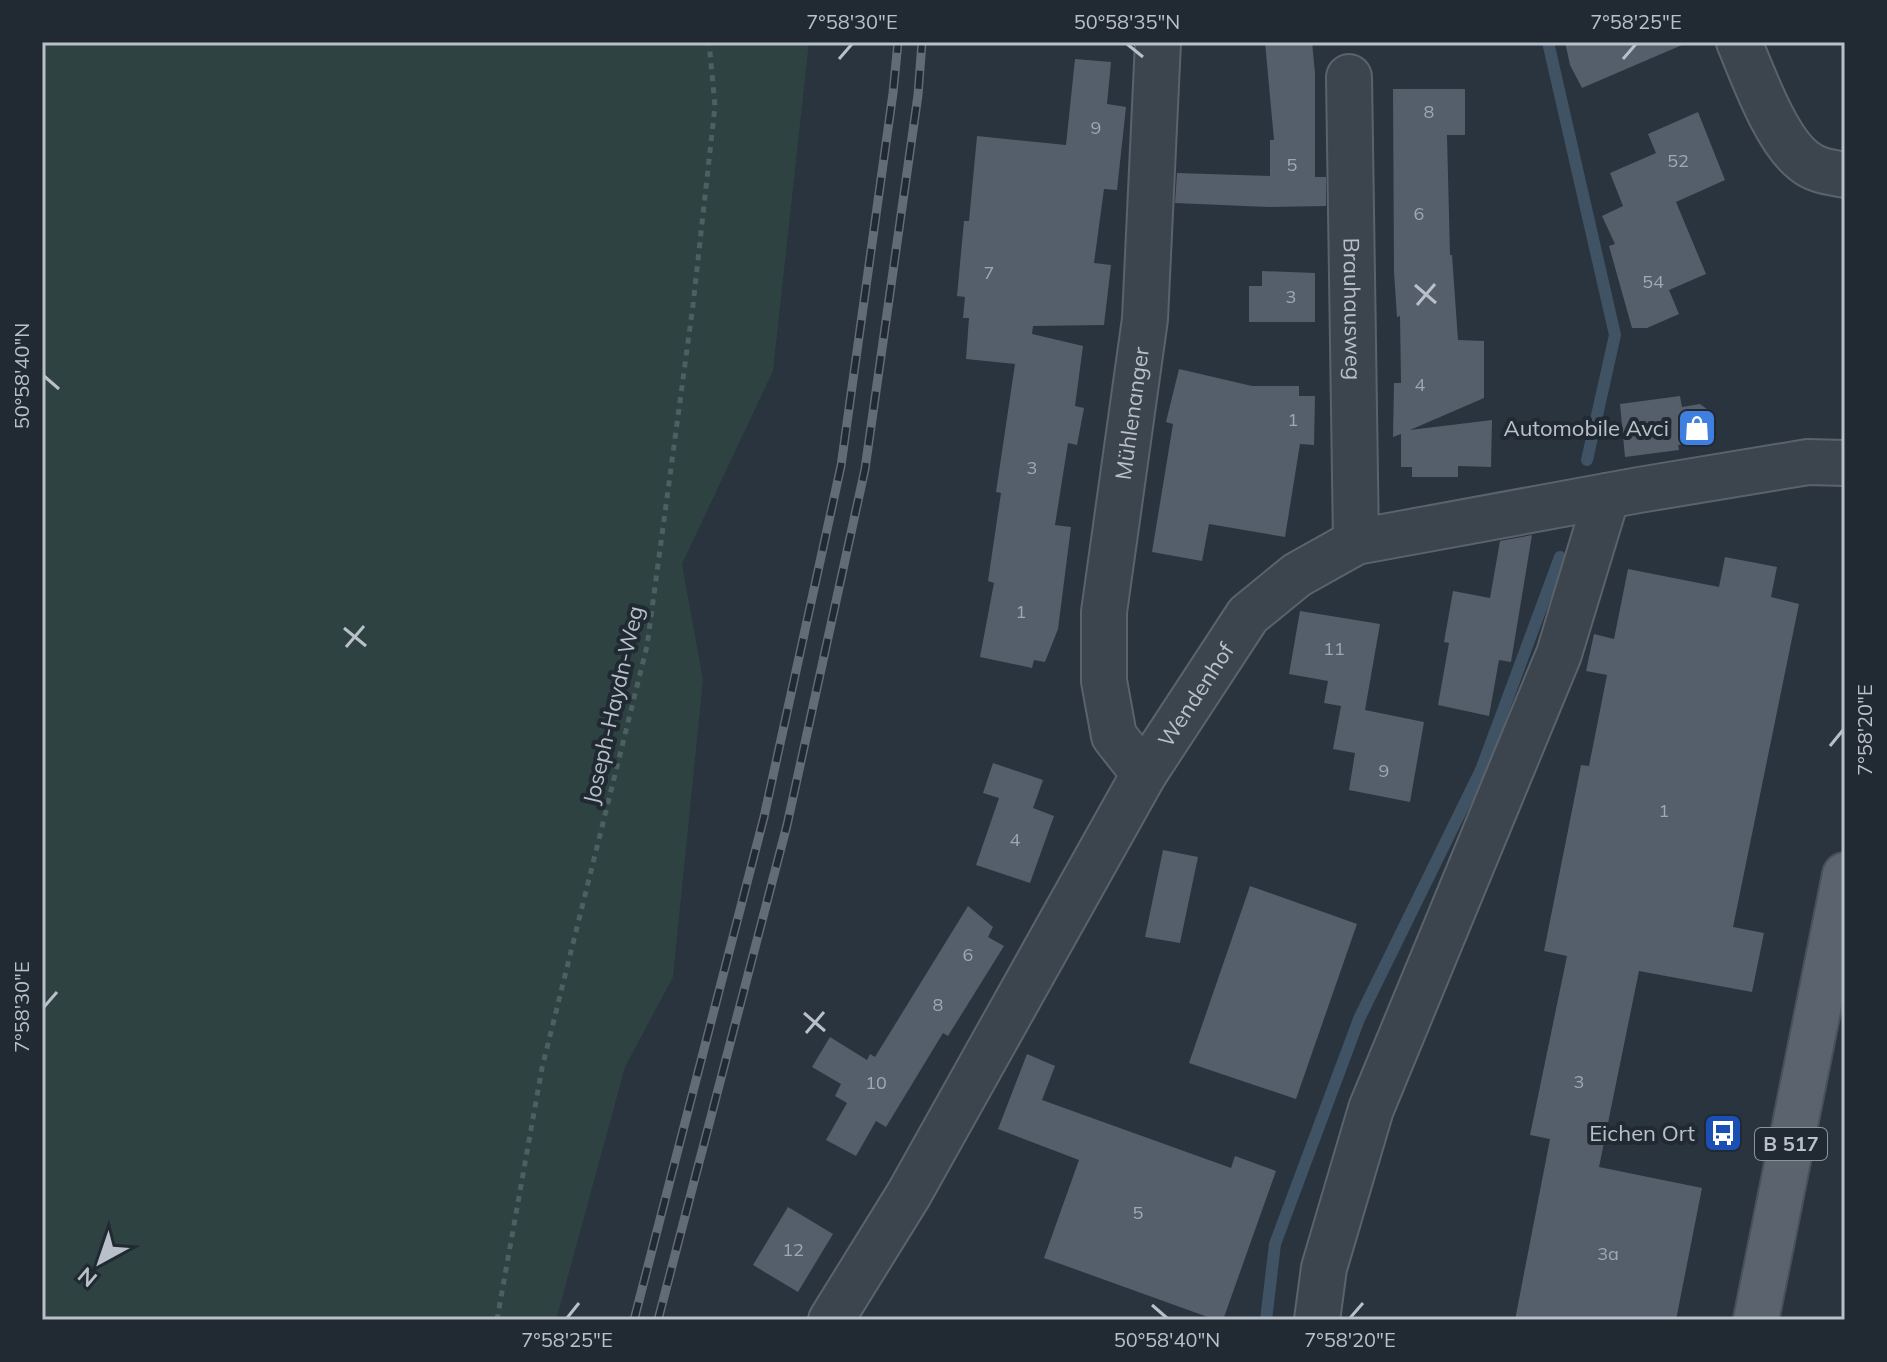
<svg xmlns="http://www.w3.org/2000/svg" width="1887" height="1362" viewBox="0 0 1887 1362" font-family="Mulish,sans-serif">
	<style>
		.green { fill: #2e4241 }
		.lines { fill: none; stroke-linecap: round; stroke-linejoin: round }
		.stream { stroke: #405365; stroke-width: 12 }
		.building { fill: #545f6b }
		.minor-casing { stroke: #5a636c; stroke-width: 48 }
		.major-casing { stroke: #49515a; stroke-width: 48 }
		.path { stroke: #4d5f60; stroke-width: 5; stroke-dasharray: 6 6; stroke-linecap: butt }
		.minor { stroke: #3c454e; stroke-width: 44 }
		.major { stroke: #5b646e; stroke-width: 44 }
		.rail-casing { stroke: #616c76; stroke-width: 9 }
		.rail { stroke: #212a33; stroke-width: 6; stroke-dasharray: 18; stroke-linecap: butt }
		.ticks { fill: none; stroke: #b9c0c9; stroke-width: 3 }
		.labels { text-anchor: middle; stroke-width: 8; stroke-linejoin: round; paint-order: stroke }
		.number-label { font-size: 18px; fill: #a0a8b2 }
		.shield { fill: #212a33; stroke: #8b939c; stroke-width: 2 }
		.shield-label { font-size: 20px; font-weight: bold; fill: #b9c0c9 }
		.street-label { font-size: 22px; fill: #b9c0c9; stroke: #212a33 }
		.poi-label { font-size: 22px; fill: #b9c0c9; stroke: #212a33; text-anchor: end }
		.neatline { fill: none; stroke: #b9c0c9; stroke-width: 3 }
		.ticks-label { font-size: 20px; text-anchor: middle; fill: #b9c0c9 }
	</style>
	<rect width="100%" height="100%" fill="#29343e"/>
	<polygon class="green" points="42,42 809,42 773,371 682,564 703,680 673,977 625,1067 556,1320 42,1320"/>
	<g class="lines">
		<g class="stream">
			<polyline points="1548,42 1615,335 1587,460"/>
			<polyline points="1266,1320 1275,1244 1359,1019 1481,770 1560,557"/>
		</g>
	</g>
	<g class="building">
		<polygon points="1265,42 1312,42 1315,73 1315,177 1326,177 1326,206 1268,207 1175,203 1177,173 1270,176 1270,140 1274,140"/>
		<polygon points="1565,42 1689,42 1582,88 1570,65"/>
		<polygon points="1075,59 1111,62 1107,104 1126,107 1117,190 1104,189 1094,263 1111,265 1104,325 1033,326 1032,334 1083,346 1075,406 1084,408 1077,445 1068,443 1055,525 1071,527 1058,629 1045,662 1034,660 1032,668 980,657 994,583 988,581 1001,493 996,492 1015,364 966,359 969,318 963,318 965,297 957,296 964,221 969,221 977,136 1066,145"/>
		<polygon points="1393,89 1465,89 1465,135 1447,135 1450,255 1452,255 1458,340 1484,341 1484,398 1410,430 1492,420 1491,467 1458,466 1458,477 1412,477 1412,467 1401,467 1401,434 1393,437 1394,383 1401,383 1400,316 1397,317 1394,272"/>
		<polygon points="1698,112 1725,180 1676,202 1706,274 1669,290 1679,314 1647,328 1632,328 1609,246 1615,244 1602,216 1623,206 1610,173 1656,153 1648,134"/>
		<polygon points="1262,271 1315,273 1315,322 1249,322 1249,286 1262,286"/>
		<polygon points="1179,369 1252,386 1299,386 1299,396 1315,396 1314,445 1300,444 1285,537 1209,524 1202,561 1152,552 1173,424 1166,422"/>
		<polygon points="1680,396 1682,407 1700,404 1711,412 1715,440 1678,445 1679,450 1625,457 1620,404"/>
		<polygon points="1532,535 1511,662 1499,660 1489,716 1438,705 1449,643 1444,642 1453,591 1490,598 1500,541"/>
		<polygon points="1725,557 1777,567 1771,597 1799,604 1733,927 1764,933 1752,992 1639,971 1599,1167 1702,1188 1676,1320 1515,1320 1550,1139 1530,1135 1567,956 1544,951 1581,765 1589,766 1607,675 1586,671 1594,634 1614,639 1628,569 1719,587"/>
		<polygon points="1300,611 1380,624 1365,710 1424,722 1410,802 1349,790 1355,753 1333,749 1341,706 1324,703 1328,681 1289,674"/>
		<polygon points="993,763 1043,780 1033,808 1054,816 1030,883 976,865 999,798 983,793"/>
		<polygon points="1163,850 1198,857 1180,943 1145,937"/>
		<polygon points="1250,886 1357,924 1296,1099 1189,1063"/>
		<polygon points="968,906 993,927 988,937 1004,946 948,1036 943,1033 886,1127 876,1121 856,1156 826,1140 847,1103 835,1096 841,1084 812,1067 830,1037 867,1060 870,1054 875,1057"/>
		<polygon points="1027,1054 1055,1066 1042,1100 1231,1168 1235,1156 1276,1171 1223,1320 1216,1320 1044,1258 1079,1160 998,1129"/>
		<polygon points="788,1207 833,1234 798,1292 753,1265"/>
	</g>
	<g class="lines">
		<defs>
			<g id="minor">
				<path d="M1739,42c14,33 37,98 65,119 12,10 26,11 41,14"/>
				<path id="s1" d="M1349,77l7,465"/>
				<path id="s2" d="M1144,774l-30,-38 -10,-55v-69l41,-293 13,-277"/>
				<path id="s3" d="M831,1320l78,-126 235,-420 104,-159 49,-40 59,-33 283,-52 169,-28 37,1"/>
				<polyline points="1317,1320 1324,1268 1371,1109 1559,654 1607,496"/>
			</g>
			<polyline id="major" points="1756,1320 1845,875"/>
		</defs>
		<use href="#minor" class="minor-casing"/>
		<use href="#major" class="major-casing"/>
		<polyline class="path" points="497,1320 542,1068 647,646 693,305 715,106 709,42"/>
		<use href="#minor" class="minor"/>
		<use href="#major" class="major"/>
		<defs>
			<g id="rail">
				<polyline points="634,1320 764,817 841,466 893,93 898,42"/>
				<polyline points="658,1320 787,825 865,469 918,95 922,42"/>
			</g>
		</defs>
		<use href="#rail" class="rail-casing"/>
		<use href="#rail" class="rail"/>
	</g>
	<path class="ticks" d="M1127,44l16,13M839,59l13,-15M1623,59l13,-15M1415,285l21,18M1417,305l18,-21M44,376l15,13M344,628l22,18M346,647l18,-21M1830,746l13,-16M44,1007l13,-15M804,1013l21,18M806,1033l18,-21M1152,1305l15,13M567,1318l12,-15M1350,1318l13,-15"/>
	<defs>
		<symbol id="shop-square" viewBox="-11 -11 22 22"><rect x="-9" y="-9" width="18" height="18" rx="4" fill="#3f7fe0" stroke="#212a33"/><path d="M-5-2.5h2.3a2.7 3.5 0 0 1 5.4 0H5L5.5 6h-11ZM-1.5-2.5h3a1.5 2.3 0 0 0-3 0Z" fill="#fff"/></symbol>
		<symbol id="bus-square" viewBox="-11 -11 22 22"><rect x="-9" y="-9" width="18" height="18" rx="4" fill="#1a4fb4" stroke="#212a33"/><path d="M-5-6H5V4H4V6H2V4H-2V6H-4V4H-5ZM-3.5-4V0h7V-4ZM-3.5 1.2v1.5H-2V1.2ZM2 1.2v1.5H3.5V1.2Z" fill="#fff"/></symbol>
	</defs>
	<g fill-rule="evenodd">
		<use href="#shop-square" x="1675" y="406" width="44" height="44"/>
		<use href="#bus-square" x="1701" y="1111" width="44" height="44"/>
	</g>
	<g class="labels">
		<g class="number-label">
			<text x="1429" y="118">8</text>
			<text x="1096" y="134">9</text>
			<text x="1678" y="167">52</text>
			<text x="1292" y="171">5</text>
			<text x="1419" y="220">6</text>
			<text x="989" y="279">7</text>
			<text x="1653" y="288">54</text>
			<text x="1291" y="303">3</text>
			<text x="1420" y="391">4</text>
			<text x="1293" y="426">1</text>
			<text x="1032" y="474">3</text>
			<text x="1021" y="618">1</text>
			<text x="1334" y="655">11</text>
			<text x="1384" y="777">9</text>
			<text x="1664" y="817">1</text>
			<text x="1015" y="846">4</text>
			<text x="968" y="961">6</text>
			<text x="938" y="1011">8</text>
			<text x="1579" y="1088">3</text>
			<text x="876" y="1089">10</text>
			<text x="1138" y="1219">5</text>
			<text x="793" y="1256">12</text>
			<text x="1608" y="1260">3a</text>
		</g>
		<rect class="shield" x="1755" y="1128" width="72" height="32" rx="6"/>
		<g class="shield-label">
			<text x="1791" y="1151">B 517</text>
		</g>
		<g class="street-label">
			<text dy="8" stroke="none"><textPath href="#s1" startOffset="232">Brauhausweg</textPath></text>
			<text dy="8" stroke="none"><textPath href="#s2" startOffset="374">Mühlenanger</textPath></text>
			<text dy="8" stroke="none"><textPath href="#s3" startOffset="724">Wendenhof</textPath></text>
			<text transform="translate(613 705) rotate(-77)" y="8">Joseph-Haydn-Weg</text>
		</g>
		<g class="poi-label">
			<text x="1669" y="436">Automobile Avci</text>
			<text x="1695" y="1141">Eichen Ort</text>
		</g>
	</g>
	<rect width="1887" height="1362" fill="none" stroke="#212a33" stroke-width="88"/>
	<g transform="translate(100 1262) rotate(220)" stroke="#212a33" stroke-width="6" paint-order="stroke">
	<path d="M0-6L14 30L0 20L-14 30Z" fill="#b9c0c9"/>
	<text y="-12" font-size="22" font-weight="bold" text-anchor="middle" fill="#b9c0c9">N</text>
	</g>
	<rect x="44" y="44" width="1799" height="1274" class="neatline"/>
	<g class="ticks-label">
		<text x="852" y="29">7°58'30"E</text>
		<text x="1127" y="29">50°58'35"N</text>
		<text x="1636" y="29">7°58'25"E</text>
		<text transform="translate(22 376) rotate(-90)" y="7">50°58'40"N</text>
		<text transform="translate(1865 730) rotate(-90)" y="7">7°58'20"E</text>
		<text transform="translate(22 1007) rotate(-90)" y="7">7°58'30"E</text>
		<text x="567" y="1347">7°58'25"E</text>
		<text x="1167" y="1347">50°58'40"N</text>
		<text x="1350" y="1347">7°58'20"E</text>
	</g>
</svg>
